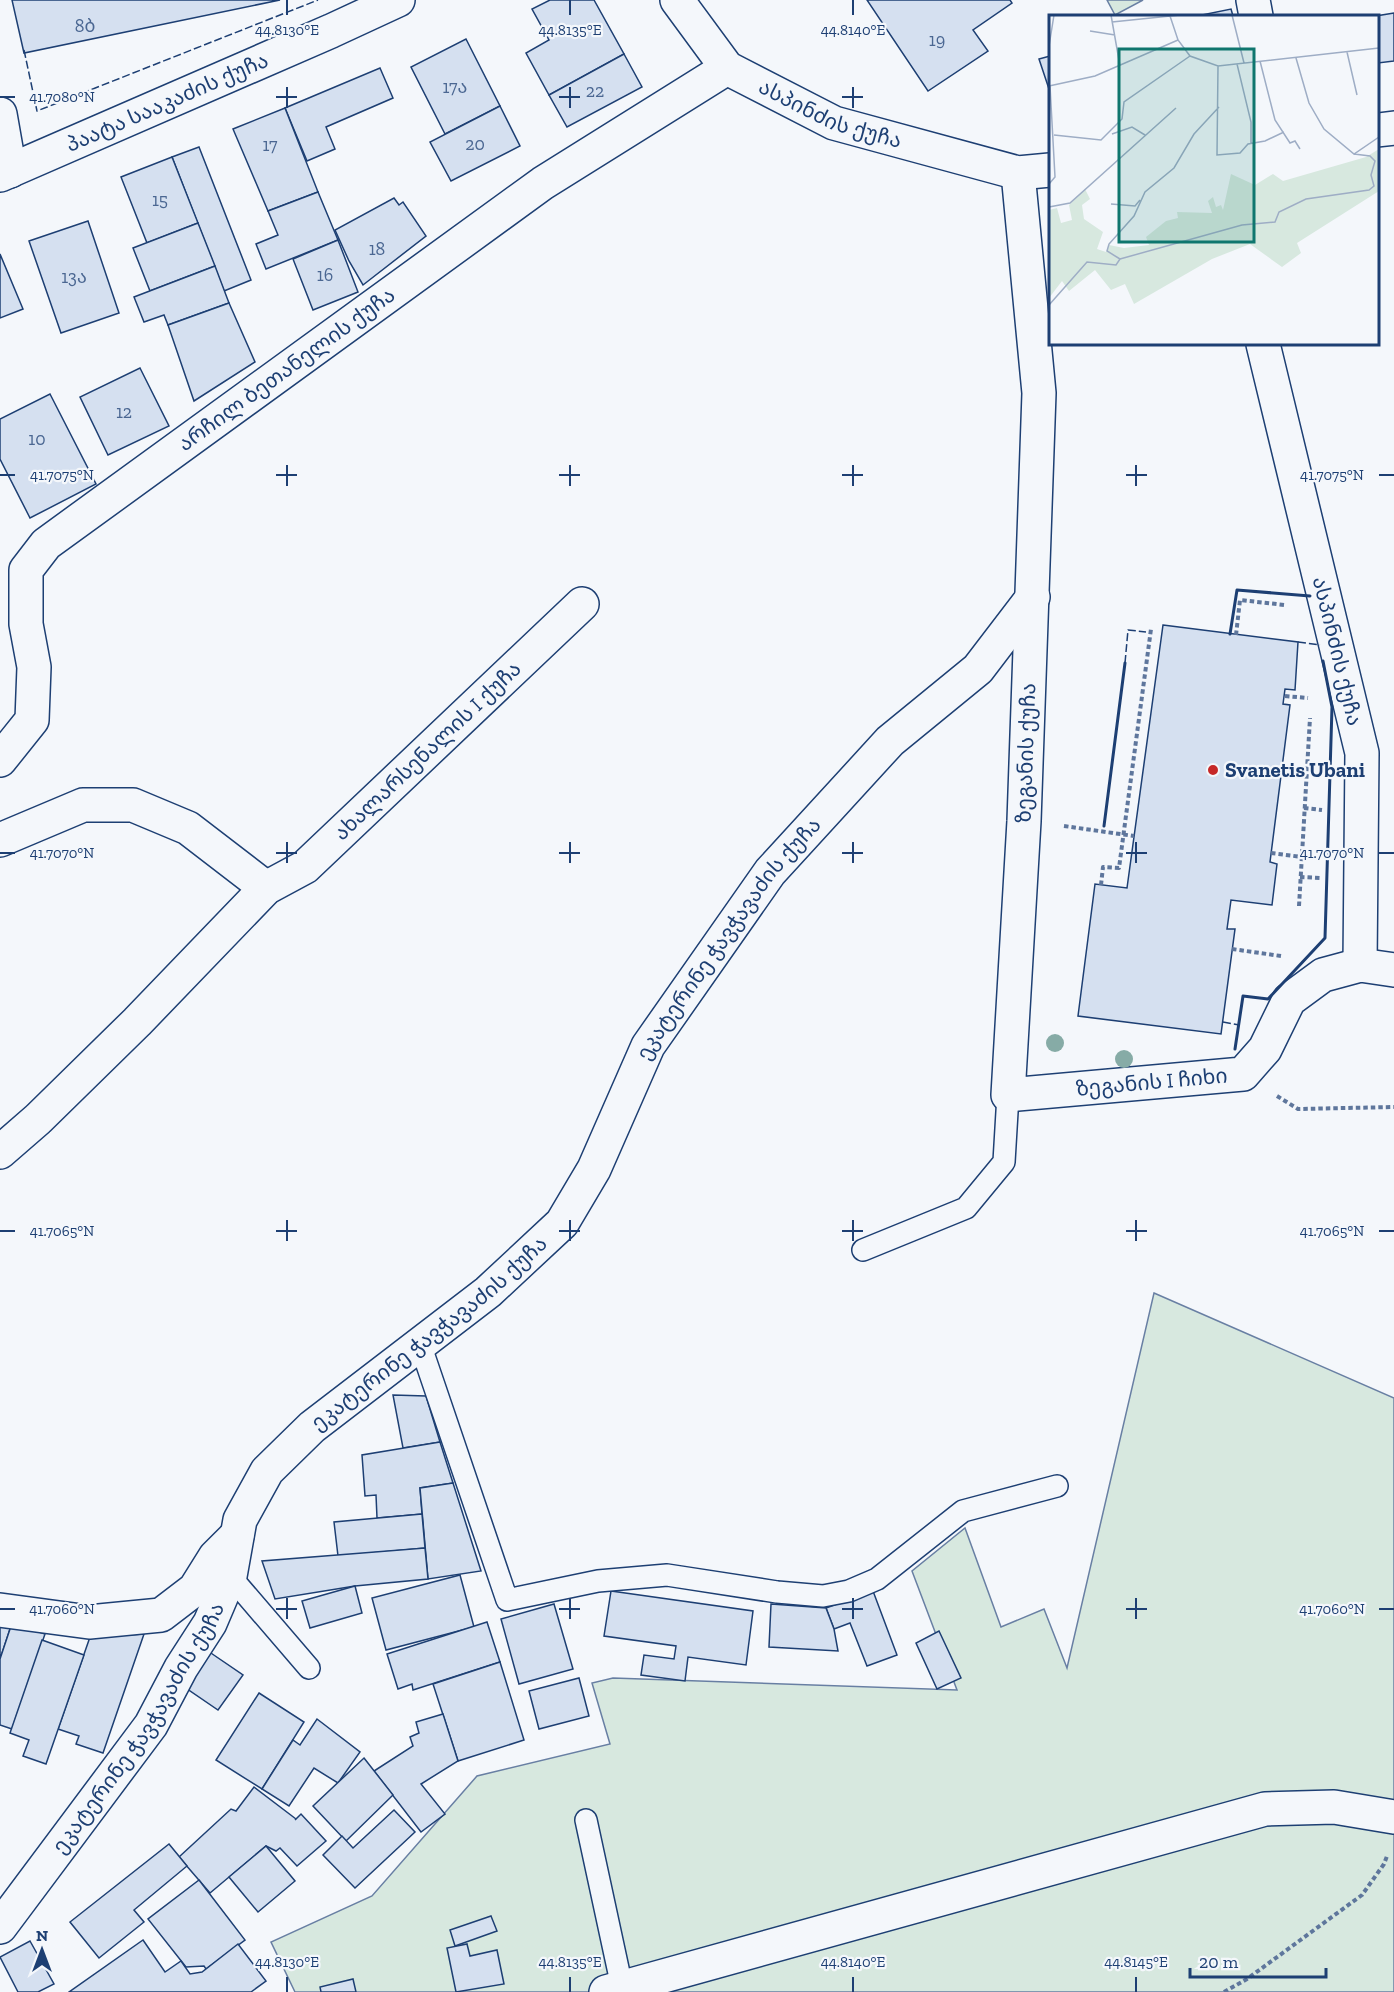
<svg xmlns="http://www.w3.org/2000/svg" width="1394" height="1992" viewBox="0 0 1394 1992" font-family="'Zilla Slab','Noto Sans Georgian',serif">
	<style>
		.green { fill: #d7e8df; stroke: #687fa3; stroke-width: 1.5 }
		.building { fill: #d5e0f0; stroke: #1d3f73; stroke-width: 1.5 }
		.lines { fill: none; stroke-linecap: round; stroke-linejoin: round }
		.lane-casing { stroke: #1d3f73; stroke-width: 24 }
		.street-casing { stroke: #1d3f73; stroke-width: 36 }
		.secondary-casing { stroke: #1d3f73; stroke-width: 36 }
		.path { stroke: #5e769c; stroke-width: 4; stroke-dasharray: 4.5 3; stroke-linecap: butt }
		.lane { stroke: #f4f7fb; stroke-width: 21 }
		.street { stroke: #f4f7fb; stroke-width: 33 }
		.secondary { stroke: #f4f7fb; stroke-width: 33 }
		.fence { stroke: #1d3f73; stroke-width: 1.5; stroke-dasharray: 8 3; stroke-linecap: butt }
		.wall { stroke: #1d3f73; stroke-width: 3 }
		.tree { fill: #86aba6 }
		.ticks { fill: none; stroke: #1d3f73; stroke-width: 2 }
		.poi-dot { fill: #c62828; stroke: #f4f7fb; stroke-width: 2 }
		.labels { text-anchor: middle; stroke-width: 4.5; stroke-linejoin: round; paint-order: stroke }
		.number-label { font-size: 18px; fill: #4b6792 }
		.street-label { font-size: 21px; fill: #1d3f73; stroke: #f4f7fb }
		.poi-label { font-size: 21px; font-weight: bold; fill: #1d3f73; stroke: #f4f7fb; text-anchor: start }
		.inset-road { fill: none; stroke: #9eadc5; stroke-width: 1.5 }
		.view { fill: #0f766e; fill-opacity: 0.15; stroke: #0f766e; stroke-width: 3 }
		.inset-edge { fill: none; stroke: #1d3f73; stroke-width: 3 }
		.ticks-label { font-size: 15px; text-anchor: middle; fill: #1d3f73; stroke: #f4f7fb; stroke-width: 4.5; stroke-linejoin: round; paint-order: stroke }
	</style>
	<rect width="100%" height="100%" fill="#f4f7fb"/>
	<g class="green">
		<polygon points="1107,0 1143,0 1115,15"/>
		<polygon points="1154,1293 1394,1398 1394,1992 295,1992 271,1942 372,1896 477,1776 610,1744 592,1683 613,1678 957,1690 912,1571 965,1528 1001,1627 1044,1609 1067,1668"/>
	</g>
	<g class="building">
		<polygon points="12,0 280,0 24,53"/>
		<polygon points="550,0 594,0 624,54 549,95 526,53 549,40 532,9"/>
		<polygon points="867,0 1010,0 1012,3 973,30 988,51 928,91"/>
		<polygon points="1231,9 1233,16 1197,16"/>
		<polygon points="1394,13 1394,61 1378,63 1376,16"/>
		<polygon points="466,39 500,106 445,134 411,67"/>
		<polygon points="624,54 642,87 567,127 549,95"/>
		<polygon points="1050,56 1050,92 1039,59"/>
		<polygon points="380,68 393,98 326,127 335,149 307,161 285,108"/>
		<polygon points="500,106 520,146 451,181 430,142"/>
		<polygon points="285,108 318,192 268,211 233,129"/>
		<polygon points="199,147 251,280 224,291 172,157"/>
		<polygon points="172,157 198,223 147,243 121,177"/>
		<polygon points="318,192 338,240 266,269 256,244 278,235 268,211"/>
		<polygon points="394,198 399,205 403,202 426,236 363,285 349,261 335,230"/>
		<polygon points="88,221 119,313 61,333 29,241"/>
		<polygon points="198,223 215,266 150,291 133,248"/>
		<polygon points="338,240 358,292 313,310 293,259"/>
		<polygon points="0,254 23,309 0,318"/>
		<polygon points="215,266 229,303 168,325 164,315 144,322 134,297"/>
		<polygon points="229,303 255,362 194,401 168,325"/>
		<polygon points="140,368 169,426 108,455 80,397"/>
		<polygon points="50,394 96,484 30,518 0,459 0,419"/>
		<polygon points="1163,625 1298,642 1295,690 1285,689 1283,704 1290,705 1270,862 1277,864 1272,905 1231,900 1227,929 1235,929 1221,1034 1078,1016 1095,884 1127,888"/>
		<polygon points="393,1395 426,1396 440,1442 403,1448"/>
		<polygon points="440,1442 453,1483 420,1488 422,1514 377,1518 376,1495 365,1496 362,1455"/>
		<polygon points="453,1483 481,1571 428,1579 420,1488"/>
		<polygon points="422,1514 425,1548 338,1556 334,1522"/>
		<polygon points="425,1548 428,1579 355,1586 275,1599 262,1561"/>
		<polygon points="460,1575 474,1627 386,1650 372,1598"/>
		<polygon points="355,1586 362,1613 310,1628 302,1601"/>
		<polygon points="611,1591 753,1611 746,1665 688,1657 685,1681 641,1675 644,1655 674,1659 676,1646 604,1636"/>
		<polygon points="873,1591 897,1655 867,1666 850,1623 834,1629 826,1608"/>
		<polygon points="554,1604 573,1669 519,1684 501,1619"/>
		<polygon points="771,1604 826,1608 834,1629 838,1651 769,1647"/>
		<polygon points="0,1621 12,1623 0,1659"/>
		<polygon points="487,1622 500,1662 413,1690 412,1684 398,1689 387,1654"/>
		<polygon points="12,1623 45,1634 12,1729 0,1725 0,1659"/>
		<polygon points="939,1631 961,1678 937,1689 916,1643"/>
		<polygon points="144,1634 103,1753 76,1744 79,1736 58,1729 90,1637"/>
		<polygon points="42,1640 84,1655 46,1764 23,1756 29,1740 10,1733"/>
		<polygon points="205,1649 243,1675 218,1710 180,1684"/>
		<polygon points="500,1662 524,1740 458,1761 433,1684"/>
		<polygon points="579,1678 589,1716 539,1729 529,1691"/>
		<polygon points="259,1693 304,1722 262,1789 216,1760"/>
		<polygon points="443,1714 458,1761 421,1784 445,1814 421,1832 374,1771 413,1746 410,1737 419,1733 416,1722"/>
		<polygon points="317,1719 360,1752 338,1783 314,1768 289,1806 262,1789 293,1740 300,1745"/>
		<polygon points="364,1758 393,1795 346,1841 313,1806"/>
		<polygon points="254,1787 296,1819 295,1820 301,1814 326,1841 297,1866 280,1848 276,1851 266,1846 210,1893 179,1857 231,1809 236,1811"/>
		<polygon points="394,1810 415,1832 355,1888 323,1855 342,1836 353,1848"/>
		<polygon points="169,1844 187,1866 134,1910 144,1922 99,1958 70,1922"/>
		<polygon points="266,1846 295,1881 258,1912 229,1877"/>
		<polygon points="199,1880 245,1940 206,1969 204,1966 186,1967 148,1919"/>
		<polygon points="491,1916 497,1931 455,1946 450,1930"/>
		<polygon points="143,1940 165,1972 181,1961 190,1974 202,1972 238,1944 266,1981 251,1992 69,1992"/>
		<polygon points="30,1941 54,1984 38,1992 18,1992 0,1957"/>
		<polygon points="467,1944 470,1956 497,1950 504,1984 456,1992 447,1948"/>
		<polygon points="353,1979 356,1992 321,1992 320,1987"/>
	</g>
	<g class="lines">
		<defs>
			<g id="lane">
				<polyline points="863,1250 966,1208 1004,1162 1008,1095"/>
				<polyline points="420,1344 507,1600 598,1581 667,1575 777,1592 823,1596 849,1591 877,1579 963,1511 1057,1486"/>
				<polyline points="230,1576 309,1668"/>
				<polyline points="586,1820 622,1987"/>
			</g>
			<g id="street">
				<polyline points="1253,0 1256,16"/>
				<polyline points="0,114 10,171"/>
				<path id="s1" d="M1018,173l21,220 -15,428 -16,274 235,-21 22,-25 24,-49 34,-25 37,-10 34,5"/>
				<path id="s2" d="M1263,344l99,409 -2,212"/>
				<path id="s3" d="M0,760l32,-40 2,-53 -8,-43v-54l20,-26 497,-361 184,-115"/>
				<polyline points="0,840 83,805 133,805 188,828 266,888"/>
				<path id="s4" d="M0,1152l38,-33 99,-97 129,-134 39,-21 277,-263"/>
				<polyline points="0,1610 89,1622 161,1615 195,1589 215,1557 237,1535"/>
				<path id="s5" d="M0,1927l151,-202 30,-57 29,-45 20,-47 10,-56 27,-49 45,-44 176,-135 74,-69 32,-54 54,-123 122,-174 120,-131 88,-72 55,-72"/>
				<polyline points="606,1992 1265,1809 1334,1807 1394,1817"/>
			</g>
			<g id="secondary">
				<path id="s6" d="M677,0l50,68 107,55 184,50 32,-3"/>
				<polyline points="1378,130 1394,128"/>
				<path id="s7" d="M0,175l331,-144 67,-31"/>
			</g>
		</defs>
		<use href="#lane" class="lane-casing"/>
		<use href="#street" class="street-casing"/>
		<use href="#secondary" class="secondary-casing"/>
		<g class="path">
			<polyline points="1236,635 1240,600 1285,605"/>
			<polyline points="1285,696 1308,698"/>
			<polyline points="1304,808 1322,810"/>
			<polyline points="1064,826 1134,836"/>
			<polyline points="1271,853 1302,857"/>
			<polyline points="1300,877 1321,878"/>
			<polyline points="1101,885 1103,867 1119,868 1151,629"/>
			<polyline points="1299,906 1310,718"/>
			<polyline points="1232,949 1281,956"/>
			<polyline points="1277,1096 1298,1109 1394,1107"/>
			<polyline points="1224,1992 1247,1979 1362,1895 1384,1864 1387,1856"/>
		</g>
		<use href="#lane" class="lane"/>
		<use href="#street" class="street"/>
		<use href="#secondary" class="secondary"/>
		<g class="fence">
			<polyline points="24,50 37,111 318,0"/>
			<polyline points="1298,642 1320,645"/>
			<polyline points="1125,663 1128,630 1146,632"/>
			<polyline points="1223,1022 1239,1025"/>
		</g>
		<g class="wall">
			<polyline points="1230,634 1237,590 1310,596"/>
			<polyline points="1104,826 1125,663"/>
			<polyline points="1235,1049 1243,996 1268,999 1325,938 1332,707 1323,661"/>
		</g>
	</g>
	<g class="tree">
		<circle cx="1055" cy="1043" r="9"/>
		<circle cx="1124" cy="1059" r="9"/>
	</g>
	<path class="ticks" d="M287,0v15M570,0v15M853,0v15M287,87v21M570,87v21M853,87v21M0,97h15M276,97h21M559,97h21M842,97h21M287,465v21M570,465v21M853,465v21M1136,465v21M0,475h15M276,475h21M559,475h21M842,475h21M1126,475h21M1379,475h15M287,842v21M570,842v21M853,842v21M1136,842v21M0,853h15M276,853h21M559,853h21M842,853h21M1126,853h21M1379,853h15M287,1220v21M570,1220v21M853,1220v21M1136,1220v21M0,1231h15M276,1231h21M559,1231h21M842,1231h21M1126,1231h21M1379,1231h15M287,1598v21M570,1598v21M853,1598v21M1136,1598v21M0,1609h15M276,1609h21M559,1609h21M842,1609h21M1126,1609h21M1379,1609h15M287,1977v15M570,1977v15M853,1977v15M1136,1977v15"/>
	<circle class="poi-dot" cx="1213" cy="770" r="6"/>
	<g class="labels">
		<g class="number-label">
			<text x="85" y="32">8ბ</text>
			<text x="937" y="46">19</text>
			<text x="455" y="93">17ა</text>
			<text x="595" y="97">22</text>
			<text x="475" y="150">20</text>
			<text x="270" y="151">17</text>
			<text x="160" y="206">15</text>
			<text x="377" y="255">18</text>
			<text x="325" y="281">16</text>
			<text x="74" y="283">13ა</text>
			<text x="124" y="418">12</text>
			<text x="37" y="445">10</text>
		</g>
		<g class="street-label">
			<text dy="7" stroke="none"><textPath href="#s7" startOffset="182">პაატა სააკაძის ქუჩა</textPath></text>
			<text dy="7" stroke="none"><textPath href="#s6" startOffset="198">ასპინძის ქუჩა</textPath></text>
			<text dy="7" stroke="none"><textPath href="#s3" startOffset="532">არჩილ ბეთანელის ქუჩა</textPath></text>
			<text dy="7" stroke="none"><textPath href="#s2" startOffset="316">ასპინძის ქუჩა</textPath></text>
			<text dy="7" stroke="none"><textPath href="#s4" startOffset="588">ახალარსენალის I ქუჩა</textPath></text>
			<text transform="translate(1026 753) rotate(-88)" y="7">ზეგანის ქუჩა</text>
			<text dy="7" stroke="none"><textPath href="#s5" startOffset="1251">ეკატერინე ჭავჭავაძის ქუჩა</textPath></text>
			<text dy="7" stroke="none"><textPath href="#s1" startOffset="1068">ზეგანის I ჩიხი</textPath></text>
			<text dy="7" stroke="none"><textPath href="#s5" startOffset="747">ეკატერინე ჭავჭავაძის ქუჩა</textPath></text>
			<text dy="7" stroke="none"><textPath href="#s5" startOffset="243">ეკატერინე ჭავჭავაძის ქუჩა</textPath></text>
		</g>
		<g class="poi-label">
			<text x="1225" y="777">Svanetis Ubani</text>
		</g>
	</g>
	<g transform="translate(1049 15)">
		<rect width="330" height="330" fill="#f4f7fb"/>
		<path d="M330,134v42l-82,52 4,10 -19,14 -32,-23 -38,15 -78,45 -9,-20 -14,6 -16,-20 -26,21 -7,-10 -13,17v-88l8,-2 4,15 11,-3 -3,-15 16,-16 5,10 -8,6 2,14 19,13 -6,17 9,3 3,-7 15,3 25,-3 -3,-8 20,-16 12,-3 -1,-6 35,1 -4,-12 5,-4 3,10 5,-2 2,5 8,-36 24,11 18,-11 10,7 83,-24z" fill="#d7e8df"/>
		<path class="inset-road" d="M62,0l9,51M183,0l12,48M121,1l8,24 12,16 28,10 161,-18M63,7l68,-7M41,16l25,4M0,31l5,-31M298,37l10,43M247,43l13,45 15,26 30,25 25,-17M211,46l15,59 15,23 5,-2 5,8M188,49l14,58v21M169,51l-1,89 23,-2 8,-9 17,-3 19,-9M0,71l46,-10 83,-36M63,119l20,-7 13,8M5,120l47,5 21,-21 2,-17 66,-46M0,169l6,-7 -5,-91M62,189l24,2 5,-6M0,192l21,-4 106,-95M71,244l122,-34 33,-3 4,-10 27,-13 63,-9 5,-4 -3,-11 4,-14 -5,-5 -16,-2M71,244l-13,-8 2,-7 25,-28 11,-24 29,-24 20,-34 25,-27M0,290l38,-43 29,3 4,-6"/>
		<path class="view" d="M70,34h135v193h-135z"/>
		<rect width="330" height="330" class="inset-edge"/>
	</g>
	<g class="ticks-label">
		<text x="287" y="35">44.8130°E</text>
		<text x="570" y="35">44.8135°E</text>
		<text x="853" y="35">44.8140°E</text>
		<text x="62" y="102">41.7080°N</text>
		<text x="62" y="480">41.7075°N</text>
		<text x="1332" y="480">41.7075°N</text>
		<text x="62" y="858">41.7070°N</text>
		<text x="1332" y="858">41.7070°N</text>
		<text x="62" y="1236">41.7065°N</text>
		<text x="1332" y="1236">41.7065°N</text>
		<text x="62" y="1614">41.7060°N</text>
		<text x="1332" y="1614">41.7060°N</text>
		<text x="287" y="1967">44.8130°E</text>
		<text x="570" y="1967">44.8135°E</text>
		<text x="853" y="1967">44.8140°E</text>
		<text x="1136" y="1967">44.8145°E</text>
	</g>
	<g transform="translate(42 1950)" stroke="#f4f7fb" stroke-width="4.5" paint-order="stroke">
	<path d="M0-4.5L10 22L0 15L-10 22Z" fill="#1d3f73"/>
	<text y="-9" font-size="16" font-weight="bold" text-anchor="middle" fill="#1d3f73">N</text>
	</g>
	<path d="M1190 1968v9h136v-9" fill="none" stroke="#1d3f73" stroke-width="3"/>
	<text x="1199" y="1968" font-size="18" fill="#1d3f73" stroke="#f4f7fb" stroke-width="4.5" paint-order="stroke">20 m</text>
</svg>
